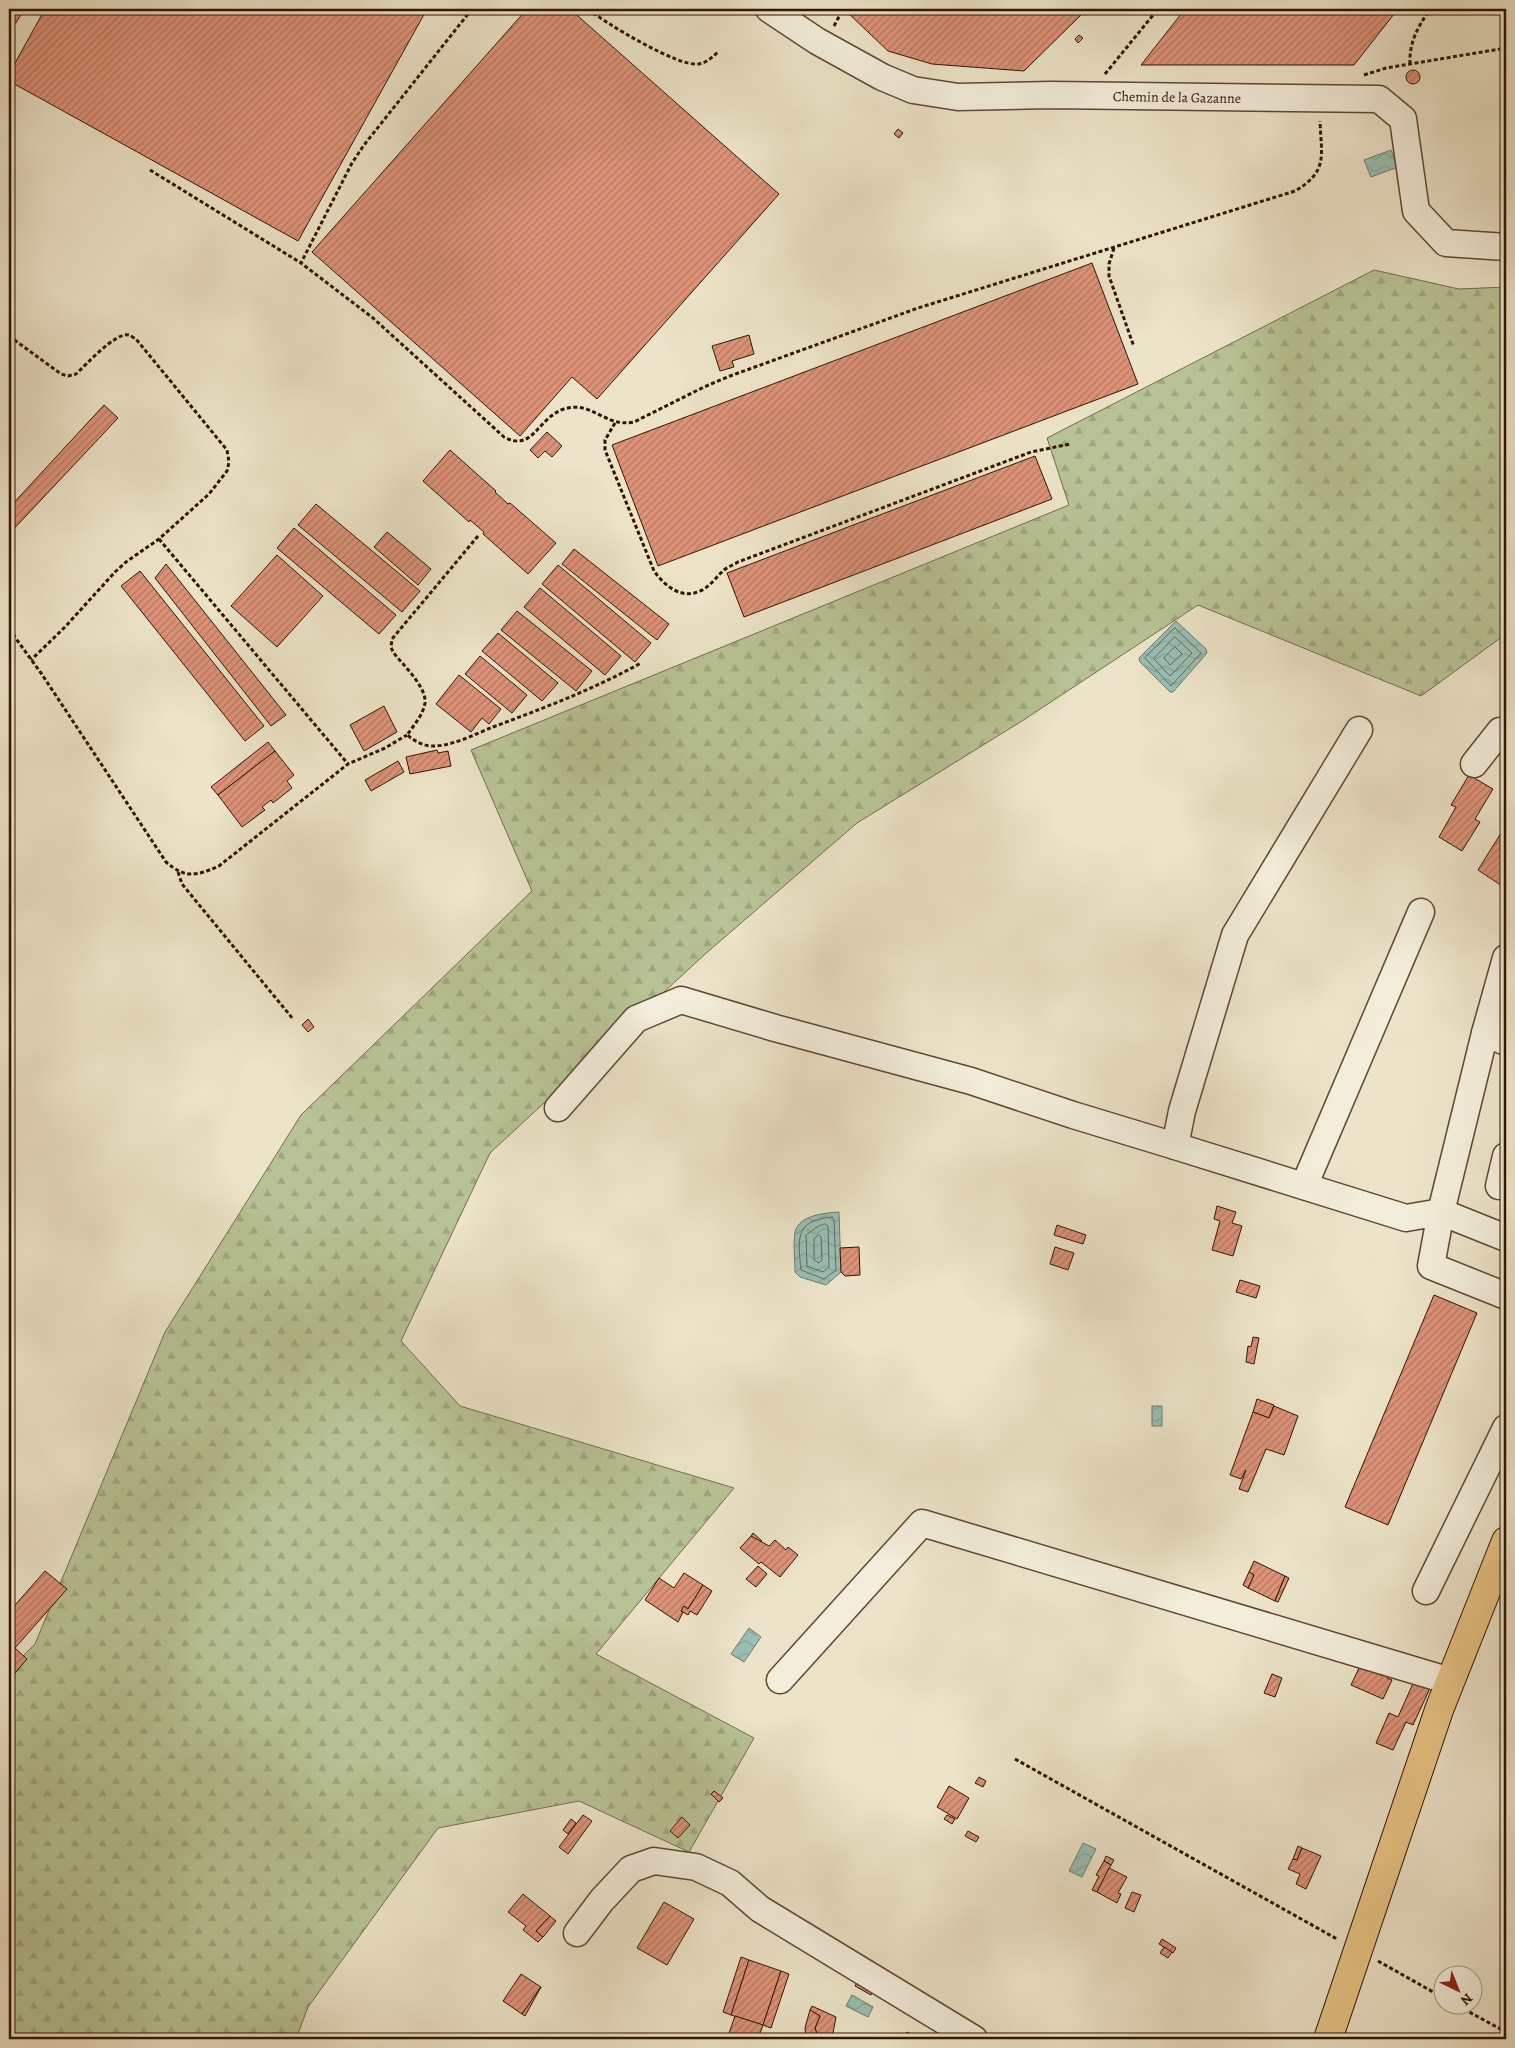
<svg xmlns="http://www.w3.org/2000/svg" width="1515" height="2048" viewBox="0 0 1515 2048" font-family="Alegreya,serif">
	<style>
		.forest { fill: url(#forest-firs); stroke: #746c4a }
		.water { fill: url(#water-waves); stroke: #6f7a6b }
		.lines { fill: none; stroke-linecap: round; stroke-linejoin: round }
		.shore { stroke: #646a5a; stroke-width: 1 }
		.building { fill: url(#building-hatch); stroke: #301500 }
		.minor-casing { stroke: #5f4832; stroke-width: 29 }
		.major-casing { stroke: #301500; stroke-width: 30 }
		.path { stroke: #301500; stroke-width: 3; stroke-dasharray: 4 2.5; stroke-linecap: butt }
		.minor { stroke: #f3eddb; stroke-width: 26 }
		.major { stroke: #e6c284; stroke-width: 28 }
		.labels { text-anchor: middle; stroke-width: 4; stroke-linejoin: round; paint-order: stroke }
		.street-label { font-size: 14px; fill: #301500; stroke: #f3eddb }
	</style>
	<defs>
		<pattern id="forest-firs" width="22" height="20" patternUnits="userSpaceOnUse" patternTransform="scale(1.25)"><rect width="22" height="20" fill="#b8c395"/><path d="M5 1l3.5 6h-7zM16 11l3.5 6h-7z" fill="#9ea77f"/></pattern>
		<pattern id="water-waves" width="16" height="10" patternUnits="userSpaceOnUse" patternTransform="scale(1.25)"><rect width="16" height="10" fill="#99beb3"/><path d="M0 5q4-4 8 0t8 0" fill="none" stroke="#84a298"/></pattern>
		<pattern id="building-hatch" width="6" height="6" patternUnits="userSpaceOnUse" patternTransform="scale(1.25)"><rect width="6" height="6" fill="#de9379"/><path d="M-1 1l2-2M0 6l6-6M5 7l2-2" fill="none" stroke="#b47761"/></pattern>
	</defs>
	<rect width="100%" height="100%" fill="#ece3c8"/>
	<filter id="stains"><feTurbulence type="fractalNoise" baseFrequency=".004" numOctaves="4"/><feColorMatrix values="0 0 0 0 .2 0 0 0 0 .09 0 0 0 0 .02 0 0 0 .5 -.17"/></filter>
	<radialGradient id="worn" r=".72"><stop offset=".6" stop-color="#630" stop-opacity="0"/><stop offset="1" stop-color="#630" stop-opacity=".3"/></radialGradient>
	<polygon class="forest" points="1374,270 1459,289 1506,287 1506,634 1421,696 1198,605 1022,721 857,823 704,955 490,1153 401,1341 460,1406 734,1488 596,1654 754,1738 689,1852 579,1801 438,1828 308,2007 296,2039 9,2039 9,1670 35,1644 165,1332 301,1115 532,891 471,750 1069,505 1047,438"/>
	<g class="water">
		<polygon points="1391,150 1398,167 1371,177 1364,160"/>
		<polygon points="1176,621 1206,649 1207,653 1173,692 1170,692 1140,662 1139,658"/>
		<path d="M839,1212l2,60 -15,13 -26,-8 -5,-5c0,-13 -2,-28 0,-40 4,-17 30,-19 44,-20z"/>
		<rect x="1152" y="1406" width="10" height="20"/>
		<polygon points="749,1628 761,1637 744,1662 731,1654"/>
		<polygon points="1083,1843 1096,1849 1082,1877 1069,1871"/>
		<polygon points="852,1995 873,2007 868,2017 846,2006"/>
	</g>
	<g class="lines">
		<g class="shore">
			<polygon points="1175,628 1201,653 1171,686 1145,658"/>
			<polygon points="1175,637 1192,653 1170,676 1154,659"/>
			<polygon points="1175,647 1182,654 1170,665 1164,658"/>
			<path d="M832,1217l2,3 2,50 -12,9 -23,-9c-3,-30 -7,-50 31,-53z"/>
			<polygon points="825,1224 828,1226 829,1267 823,1272 807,1266 806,1235 817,1227"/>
			<polygon points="819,1235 821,1237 822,1260 819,1263 814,1260 814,1239"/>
		</g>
	</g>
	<g class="building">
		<polygon points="9,9 24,9 16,23 9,19"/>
		<polygon points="45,9 427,9 298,241 9,81 9,74"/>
		<polygon points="527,9 570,9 779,194 597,399 572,377 520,436 312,252"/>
		<polygon points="850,9 1087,9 1024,71 932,64 888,51 847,12"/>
		<polygon points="1185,9 1398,9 1354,65 1141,65"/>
		<polygon points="1079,35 1083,38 1078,43 1075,39"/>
		<circle cx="1413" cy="77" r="7"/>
		<polygon points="898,129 903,133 899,138 894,134"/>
		<polygon points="1092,263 1138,384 658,566 612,445"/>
		<polygon points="749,335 754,354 732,361 734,367 720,371 712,346"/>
		<polygon points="104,405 118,418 9,534 9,508"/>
		<polygon points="547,432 562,446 552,457 545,451 538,458 530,450"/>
		<polygon points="450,450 496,491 495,492 508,504 510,503 556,543 528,574 483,534 484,532 470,520 469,522 423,481"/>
		<polygon points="1035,456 1052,499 744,617 727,573"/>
		<polygon points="316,504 420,591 402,612 298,525"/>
		<polygon points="294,528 396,615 379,634 277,548"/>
		<polygon points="387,532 431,569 418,585 374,547"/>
		<polygon points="574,549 669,624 657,640 562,564"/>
		<polygon points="277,555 323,596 277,647 231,606"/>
		<polygon points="166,564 286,715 271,726 155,578"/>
		<polygon points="558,565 651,643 635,662 542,584"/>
		<polygon points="140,571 264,726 245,741 121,586"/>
		<polygon points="540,588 621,656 605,675 524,607"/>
		<polygon points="517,611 592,671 576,691 501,630"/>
		<polygon points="498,633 558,683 542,701 482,651"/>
		<polygon points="480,656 527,695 512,713 465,674"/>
		<polygon points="459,675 501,709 489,724 482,718 471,732 436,704"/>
		<polygon points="384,706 397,732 364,751 350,725"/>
		<polygon points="268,742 275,751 218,795 211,787"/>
		<polygon points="437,750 438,753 448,751 451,766 410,774 406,757"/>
		<polygon points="275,751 294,775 287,781 292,788 273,803 271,800 262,807 265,810 242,827 218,795"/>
		<polygon points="398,761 404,772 371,791 365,780"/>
		<polygon points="1469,775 1493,789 1475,819 1480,822 1462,851 1439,837 1456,807 1451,805"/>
		<polygon points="1506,825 1506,879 1502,886 1478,870"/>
		<polygon points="308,1019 314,1027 308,1032 302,1025"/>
		<polygon points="1217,1206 1236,1212 1232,1223 1242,1226 1233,1256 1212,1250 1220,1221 1214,1219"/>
		<polygon points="1057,1225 1086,1235 1083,1244 1054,1235"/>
		<polygon points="859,1247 860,1275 845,1276 841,1272 840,1248"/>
		<polygon points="1055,1247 1074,1253 1068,1270 1050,1264"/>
		<polygon points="1240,1280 1260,1286 1256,1298 1236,1292"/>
		<polygon points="1434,1295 1477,1313 1388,1525 1345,1507"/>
		<polygon points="1253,1337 1259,1338 1254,1364 1246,1362 1248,1346 1251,1347"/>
		<polygon points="1257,1399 1274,1405 1269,1418 1253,1412"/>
		<polygon points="1274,1406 1298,1416 1284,1455 1266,1449 1248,1492 1239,1489 1246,1470 1241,1479 1230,1475 1253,1412 1269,1418"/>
		<polygon points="753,1533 762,1541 760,1543 751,1536"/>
		<polygon points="751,1536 769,1546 775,1540 786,1550 788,1547 798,1555 780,1577 761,1562 759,1564 740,1548"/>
		<polygon points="1254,1561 1285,1576 1275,1601 1248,1588 1254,1575 1249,1572"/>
		<polygon points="758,1566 767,1574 756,1587 746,1579"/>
		<polygon points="45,1571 67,1589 15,1648 27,1659 9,1680 9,1612"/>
		<polygon points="1249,1572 1254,1575 1248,1588 1243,1585"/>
		<polygon points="684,1573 703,1585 688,1609 684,1606 681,1611 683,1612 678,1622 645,1600 659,1578 674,1588"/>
		<polygon points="1285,1576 1289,1578 1278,1602 1275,1601"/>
		<polygon points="703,1585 712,1591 697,1615 690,1611 688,1615 681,1611 684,1606 688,1609"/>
		<polygon points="1360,1666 1383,1676 1385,1672 1388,1674 1387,1678 1392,1680 1383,1699 1351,1685"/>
		<polygon points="1272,1674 1282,1678 1275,1697 1264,1693"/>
		<polygon points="1415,1679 1431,1686 1413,1725 1406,1722 1393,1750 1376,1743 1389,1713 1398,1717"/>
		<polygon points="979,1777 986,1781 983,1787 975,1783"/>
		<polygon points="949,1786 969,1798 957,1819 937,1807"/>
		<polygon points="714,1791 723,1798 719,1802 711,1794"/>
		<polygon points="583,1815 592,1821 568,1854 559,1847"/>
		<polygon points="947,1815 955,1819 952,1824 944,1819"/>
		<polygon points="682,1817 690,1825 678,1838 670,1831"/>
		<polygon points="571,1819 576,1823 568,1834 563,1830"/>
		<polygon points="968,1831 979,1837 976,1842 965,1836"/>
		<polygon points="1298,1846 1302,1848 1297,1860 1293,1859"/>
		<polygon points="1302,1848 1321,1856 1306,1889 1296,1884 1300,1874 1288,1869 1293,1859 1297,1860"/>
		<polygon points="1106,1856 1114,1860 1111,1865 1104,1861"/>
		<polygon points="1104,1861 1111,1865 1097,1892 1092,1890 1099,1876 1096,1875"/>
		<polygon points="1109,1868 1127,1877 1118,1893 1121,1894 1117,1903 1097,1892"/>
		<polygon points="1132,1892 1141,1895 1134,1912 1125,1908"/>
		<polygon points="523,1894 550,1916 536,1931 543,1937 538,1942 523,1930 526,1926 508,1912"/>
		<polygon points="664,1902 694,1919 667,1965 637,1948"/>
		<polygon points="550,1916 556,1921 543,1937 536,1931"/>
		<polygon points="1162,1939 1176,1948 1173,1953 1159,1944"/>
		<polygon points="1164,1947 1172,1952 1168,1958 1160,1953"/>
		<polygon points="741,1957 749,1960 731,2015 723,2012"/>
		<polygon points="749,1960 781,1971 763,2025 731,2015"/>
		<polygon points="781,1971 789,1974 771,2028 763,2025"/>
		<polygon points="521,1974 541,1987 522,2014 503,2001"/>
		<polygon points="862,1975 877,1984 871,1995 855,1986"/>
		<polygon points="541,1987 525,2016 522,2014"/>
		<polygon points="812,2006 836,2017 832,2038 830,2039 826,2039 825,2035 817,2034 815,2028 820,2016 810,2010"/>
		<polygon points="810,2010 820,2016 815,2028 817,2034 825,2035 826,2039 806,2039 805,2028"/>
		<polygon points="735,2016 763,2025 758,2039 727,2039"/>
		<polygon points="907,2032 918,2039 902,2039"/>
	</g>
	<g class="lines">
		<defs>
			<g id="minor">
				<polyline points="769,9 817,41 882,77 913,90 958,97 1051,95 1379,99 1403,119 1416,211 1446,243 1506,247"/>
				<polyline points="1359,730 1235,935 1182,1111 1175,1146 1406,1218 1441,1212 1431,1266 1506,1296"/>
				<polyline points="1474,764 1500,731 1506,734"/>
				<polyline points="1506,958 1485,1033 1441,1212 1506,1238"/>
				<polyline points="1485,1033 1506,1042"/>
				<polyline points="558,1108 636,1019 681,1000 775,1028 971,1081 1073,1115 1175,1146"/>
				<polyline points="1304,1186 1421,912"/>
				<polyline points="1499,1186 1506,1156"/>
				<polyline points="1426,1591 1506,1428"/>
				<polyline points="780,1680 922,1523 1450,1681"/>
				<polyline points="577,1933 602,1900 631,1869 654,1861 696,1867 730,1883 760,1909 974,2039"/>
			</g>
			<polyline id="major" points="1328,2039 1439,1710 1506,1541"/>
		</defs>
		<use href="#minor" class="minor-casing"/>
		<use href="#major" class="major-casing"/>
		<g class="path">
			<path d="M472,9l-108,136 -12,18 -51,100 72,55 131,119c29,16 34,-20 60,-28 28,-9 41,19 70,13l70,-35 26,-11 188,-68 377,-117c34,-20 26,-36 25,-70"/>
			<path d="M588,9c17,14 90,58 110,55 9,-1 14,-7 20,-12"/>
			<polyline points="834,26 843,9"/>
			<path d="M1410,64c-1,-22 8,-37 20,-55"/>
			<polyline points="1105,74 1158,9"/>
			<polyline points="1364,75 1386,68 1506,48"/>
			<polyline points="150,170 301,263"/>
			<polyline points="1114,248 1109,264 1109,276 1134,347"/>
			<path d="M9,336l52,38 7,2 8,-2c10,-9 39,-42 53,-39 2,1 5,3 7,4l91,111 2,12 -2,9 -18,23 -50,45 -33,23 -11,10 -50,55 -34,33"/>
			<path d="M615,423l-10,17v10l49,121c10,14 27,29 46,20 10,-4 16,-14 24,-21 4,-3 9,-5 14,-8l293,-110 39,-8"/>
			<path d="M478,536l-86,103 -1,8 2,5c9,12 34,35 32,51 -2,12 -11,22 -18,32 8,6 14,10 24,11 20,1 44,-12 62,-19 51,-19 101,-38 148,-64"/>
			<polyline points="159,539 348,764"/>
			<path d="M9,629l32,44 125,189c20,17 30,14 53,4l129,-102 37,-16 22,-13"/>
			<polyline points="178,872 182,884 293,1019"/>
			<polyline points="1015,1759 1337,1939"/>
			<polyline points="1378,1961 1442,1997"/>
			<polyline points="1458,2006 1506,2032"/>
		</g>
		<use href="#minor" class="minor"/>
		<use href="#major" class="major"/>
	</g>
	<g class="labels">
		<g class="street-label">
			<text transform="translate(1177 97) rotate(1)" y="5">Chemin de la Gazanne</text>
		</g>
	</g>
	<rect width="1515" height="2048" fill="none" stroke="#ece3c8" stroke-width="30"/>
	<rect x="10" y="10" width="1495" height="2028" fill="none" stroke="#301500" stroke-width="2.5"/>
	<rect x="15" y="15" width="1485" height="2018" fill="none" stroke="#301500"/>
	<g transform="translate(1458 1990) rotate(137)"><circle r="24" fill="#f3eddb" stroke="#a59783"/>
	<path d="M0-4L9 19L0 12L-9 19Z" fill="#8f2418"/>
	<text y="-8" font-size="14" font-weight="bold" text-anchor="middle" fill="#301500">N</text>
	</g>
	<rect width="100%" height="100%" filter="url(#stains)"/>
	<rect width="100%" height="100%" fill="url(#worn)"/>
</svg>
